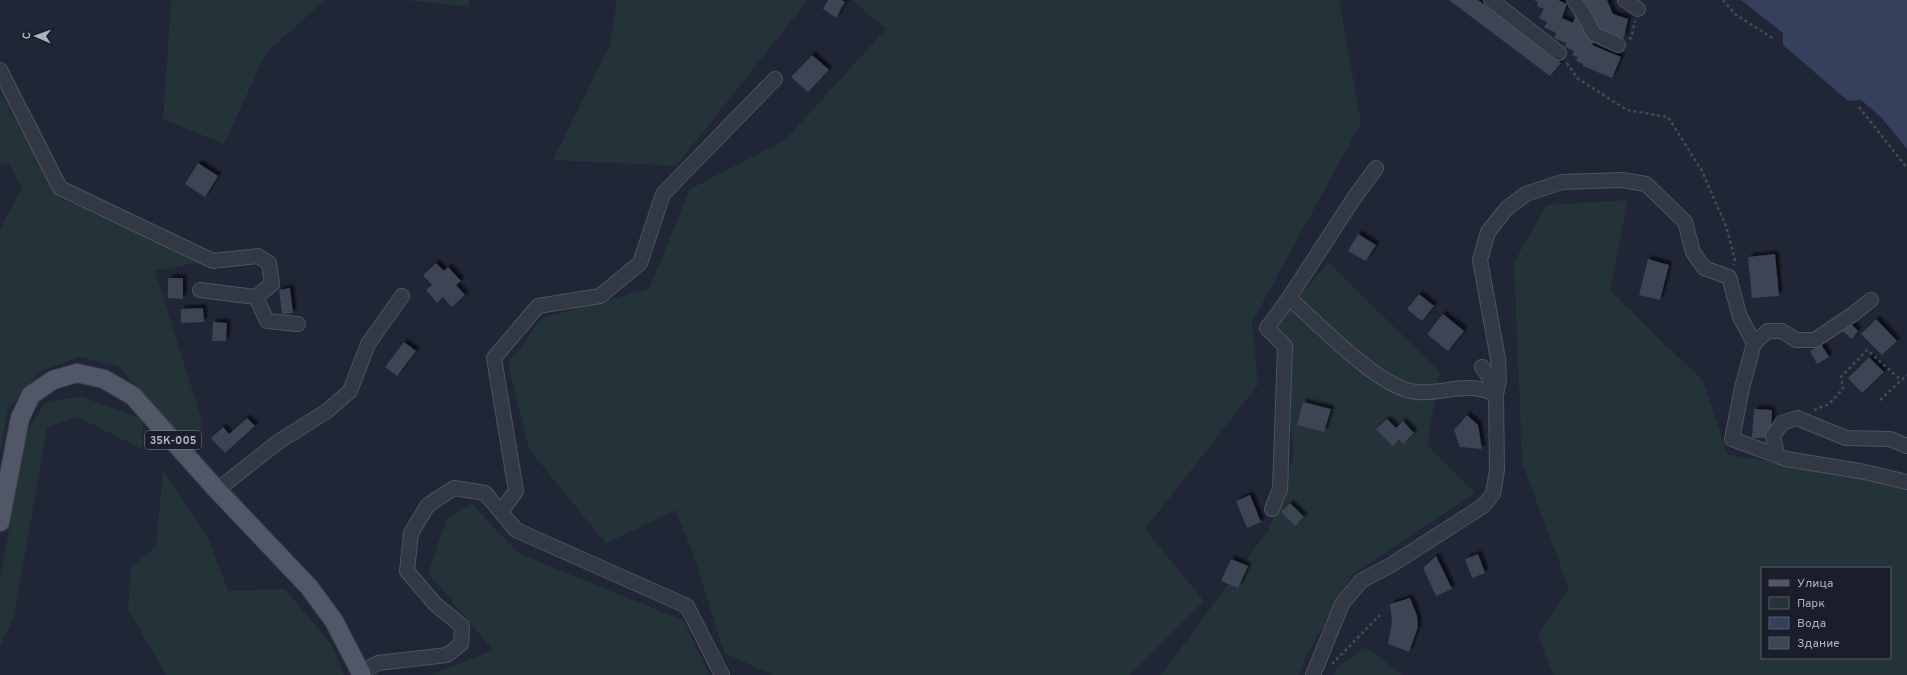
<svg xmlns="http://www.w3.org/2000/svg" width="1907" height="675" viewBox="0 0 1907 675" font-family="Overpass,sans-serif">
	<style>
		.green { fill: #233337; fill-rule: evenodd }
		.water { fill: #34405c }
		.building { fill: #3c4455; filter: url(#shadow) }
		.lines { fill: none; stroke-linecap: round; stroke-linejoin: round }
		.minor-casing { stroke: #4e5360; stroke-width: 16 }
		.major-casing { stroke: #3d424f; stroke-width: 20 }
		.path { stroke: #3f4e53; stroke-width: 2.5; stroke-dasharray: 3 3; stroke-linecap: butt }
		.minor { stroke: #333845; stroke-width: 14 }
		.major { stroke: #515766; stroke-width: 18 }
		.labels { text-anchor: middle; stroke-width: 3; stroke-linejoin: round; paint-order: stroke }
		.shield { fill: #191e2a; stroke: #818694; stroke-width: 1 }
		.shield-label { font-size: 11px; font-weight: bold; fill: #adb3c2 }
	</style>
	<defs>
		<filter id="shadow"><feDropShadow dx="3.5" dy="-3.5" stdDeviation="1" flood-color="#0009"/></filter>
	</defs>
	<rect width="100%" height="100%" fill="#202635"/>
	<g class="green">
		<polygon points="171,0 325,0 266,53 224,144 163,119"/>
		<polygon points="406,0 469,0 469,7"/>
		<polygon points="617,0 808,0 676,166 553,160 610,45"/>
		<polygon points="852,0 1339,0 1361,123 1252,322 1258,385 1145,529 1204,601 1130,675 773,675 724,653 693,553 675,510 606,544 529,449 508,364 542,318 649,289 690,189 785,140 886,29"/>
		<polygon points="0,93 59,198 206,261 155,271 203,424 191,447 118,366 79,357 41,371 8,409 0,454 0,229 22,188 9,164 0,163"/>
		<path d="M1628,200l-18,91 93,90 25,74 179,26v194h-354l-15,-40 31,-46 -47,-127 -8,-200 33,-57zM1762,568h128v90h-128z"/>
		<polygon points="1328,262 1440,372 1427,445 1475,493 1352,575 1304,660 1299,675 1161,675 1269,529 1294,456 1278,323"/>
		<polygon points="80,396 143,419 142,449 78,417 47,427 14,617 0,646 0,579 26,434 45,403"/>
		<polygon points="163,470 207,535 228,591 285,589 332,645 344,675 166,675 128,609 131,567 156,546"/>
		<polygon points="472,504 518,553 684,621 709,675 430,675 493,650 428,573 447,518"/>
		<polygon points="1365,647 1403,675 1334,675 1337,668"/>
	</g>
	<polygon class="water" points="1741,0 1907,0 1907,149 1881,117 1861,100 1848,101 1783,45 1783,33"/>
	<g class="building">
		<polygon points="828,0 842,0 845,2 836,18 823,9"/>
		<polygon points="1449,0 1478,0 1561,63 1550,76"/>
		<polygon points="1534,0 1558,0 1567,4 1562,18 1573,23 1575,16 1585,20 1582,28 1589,31 1587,37 1594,40 1592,45 1621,57 1612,78 1583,66 1583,64 1576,61 1578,57 1572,55 1574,51 1565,47 1566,43 1554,38 1556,33 1544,27 1547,22 1539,18 1544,9 1537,6 1538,2"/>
		<polygon points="1581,0 1607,0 1613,14 1628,19 1624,38 1598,34"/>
		<polygon points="812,55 829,70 808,92 791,77"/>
		<polygon points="198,163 218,176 205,197 185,184"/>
		<polygon points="1358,234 1376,245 1366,261 1348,251"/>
		<polygon points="1775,254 1779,296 1752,298 1748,257"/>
		<polygon points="1648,259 1669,265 1660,300 1639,295"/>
		<polygon points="436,263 444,271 448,267 461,281 456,285 465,295 452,307 443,297 437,303 426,290 432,285 423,275"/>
		<polygon points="168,278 183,278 183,299 168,298"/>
		<polygon points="290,288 293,313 282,314 279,290"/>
		<polygon points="1419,294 1434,306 1422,321 1407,309"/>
		<polygon points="203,308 204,322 181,323 181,309"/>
		<polygon points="1443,314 1464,331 1448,351 1427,334"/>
		<polygon points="1876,319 1897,341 1882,355 1861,334"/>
		<polygon points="1848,321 1858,331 1852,339 1839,328"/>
		<polygon points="213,322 227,323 226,341 212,341"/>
		<polygon points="404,342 416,351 397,376 385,367"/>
		<polygon points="1821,344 1829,357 1817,364 1810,351"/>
		<polygon points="1869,357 1884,372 1862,393 1848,378"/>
		<polygon points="1303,402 1331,409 1324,432 1297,425"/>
		<polygon points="1754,409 1772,410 1771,438 1752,438"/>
		<polygon points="1467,415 1478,425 1482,449 1460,447 1454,430"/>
		<polygon points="247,418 255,426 225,453 211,438 223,427 229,434"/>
		<polygon points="1387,419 1396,428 1403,421 1414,433 1403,444 1399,440 1393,446 1376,429"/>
		<polygon points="1250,495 1261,522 1247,528 1236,501"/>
		<polygon points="1290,503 1304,517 1295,526 1281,512"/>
		<polygon points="1478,554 1485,573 1472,578 1465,559"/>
		<polygon points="1436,556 1452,589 1436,596 1423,568"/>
		<polygon points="1231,559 1248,566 1238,588 1221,581"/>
		<polygon points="1410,598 1417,616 1418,627 1409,652 1388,644 1392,622 1390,604"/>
	</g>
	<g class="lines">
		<defs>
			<g id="minor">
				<polyline points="1491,0 1559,53"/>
				<polyline points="1574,0 1584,15 1594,34 1618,45"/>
				<polyline points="1625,0 1638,9"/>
				<polyline points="0,70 60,188 213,261 258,256 269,263 272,284 256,297 200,290"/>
				<polyline points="256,297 267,321 298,324"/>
				<polyline points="1289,298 1354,198 1376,168"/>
				<polyline points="1754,343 1768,331 1782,331 1796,340 1815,340 1852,315 1871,300"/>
				<polyline points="1482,367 1489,377 1496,395"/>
				<polyline points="1777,455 1773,436 1782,423 1797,418 1846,438 1890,439 1907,446"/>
				<polyline points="217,490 278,442 327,411 350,391 368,344 402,296"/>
				<path d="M1272,509l8,-20 5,-143 -18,-18 22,-30c28,24 92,93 129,94 27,2 51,-12 78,3"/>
				<polyline points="501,512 516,491 494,358 538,306 600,296 640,263 663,194 775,79"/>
				<polyline points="361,672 378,663 447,655 461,644 462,626 435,604 407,571 411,533 428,505 454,488 485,493 516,530 687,606 722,675"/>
				<polyline points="1313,675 1342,604 1361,581 1391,565 1483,506 1493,494 1497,470 1496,395 1499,379 1498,359 1480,260 1488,232 1507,208 1526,194 1562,182 1622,180 1646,184 1685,222 1693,252 1704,268 1729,277 1740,317 1754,343 1742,388 1732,439 1786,459 1860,471 1907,482"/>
			</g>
			<polyline id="major" points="0,522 20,418 31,395 53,380 77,373 104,379 133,396 217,490 309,587 334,621 362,675"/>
		</defs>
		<use href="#minor" class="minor-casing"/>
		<use href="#major" class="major-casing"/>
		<g class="path">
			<polyline points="1723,0 1735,14 1774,39"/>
			<polyline points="1629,39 1631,38 1635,21"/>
			<polyline points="1567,63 1577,78 1627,110 1668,117 1702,171 1726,226 1735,260 1733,265"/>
			<polyline points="1859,107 1907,168"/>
			<polyline points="1880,400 1907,375"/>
			<polyline points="1814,410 1829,404 1843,389 1841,377 1867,350 1901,380"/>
			<polyline points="1332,664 1380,615"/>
		</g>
		<use href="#minor" class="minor"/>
		<use href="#major" class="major"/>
	</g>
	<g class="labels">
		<rect class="shield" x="145" y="431" width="56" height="18" rx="3"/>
		<g class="shield-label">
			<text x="173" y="444">35К-005</text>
		</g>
	</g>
	<rect x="1761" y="567" width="130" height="92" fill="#191e2a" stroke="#545a67"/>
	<rect x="1769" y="580" width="20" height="6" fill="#515766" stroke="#545a67"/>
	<text x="1797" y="587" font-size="12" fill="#adb3c2">Улица</text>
	<rect x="1769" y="597" width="20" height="12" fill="#233337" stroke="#545a67"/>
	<text x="1797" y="607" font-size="12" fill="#adb3c2">Парк</text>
	<rect x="1769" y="617" width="20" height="12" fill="#34405c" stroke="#545a67"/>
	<text x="1797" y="627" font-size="12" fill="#adb3c2">Вода</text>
	<rect x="1769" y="637" width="20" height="12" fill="#3c4455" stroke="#545a67"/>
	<text x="1797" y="647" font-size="12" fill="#adb3c2">Здание</text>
	<g transform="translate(36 36) rotate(272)" stroke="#191e2a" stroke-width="3" paint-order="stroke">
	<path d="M0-3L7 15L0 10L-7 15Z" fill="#adb3c2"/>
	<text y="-6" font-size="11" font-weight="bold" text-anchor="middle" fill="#adb3c2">С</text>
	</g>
</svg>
